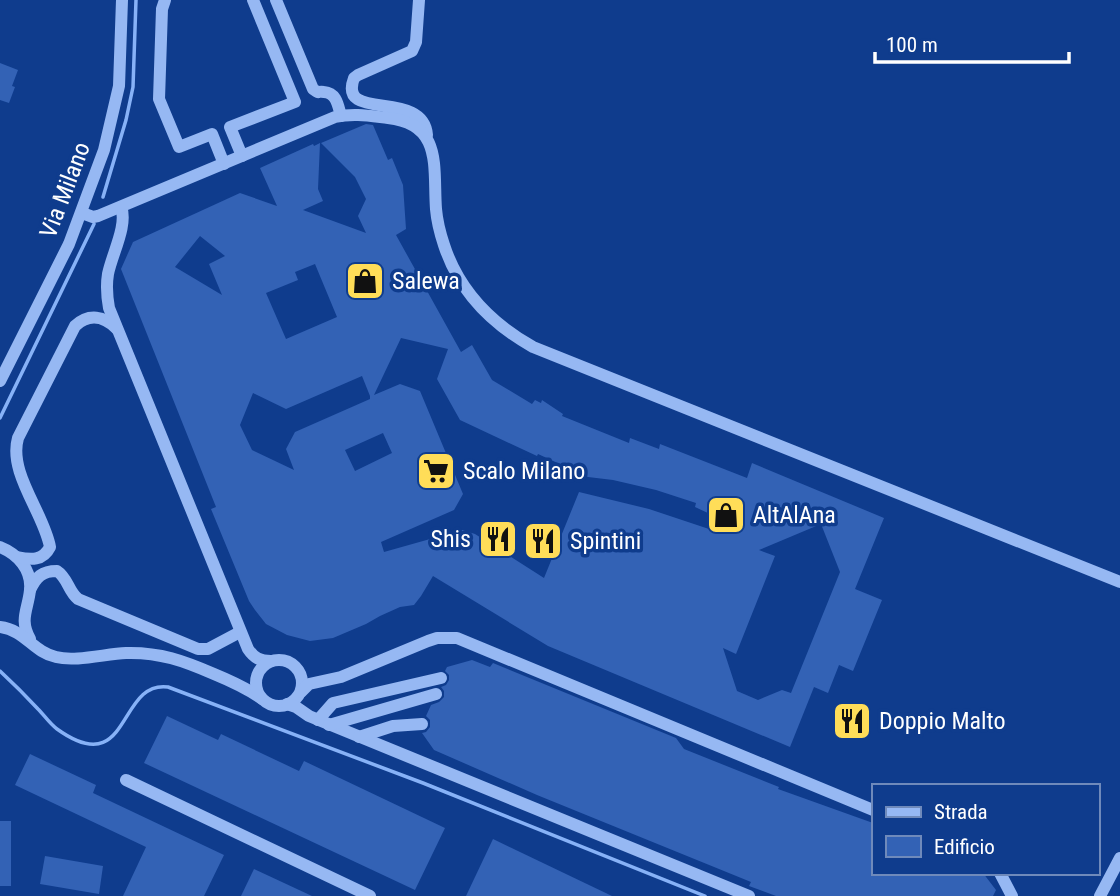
<svg xmlns="http://www.w3.org/2000/svg" width="1120" height="896" viewBox="0 0 1120 896" font-family="'Roboto Condensed',sans-serif">
	<style>
		.lines { fill: none; stroke-linecap: round; stroke-linejoin: round }
		.stream { stroke: #87b2f7; stroke-width: 3.5 }
		.building { fill: #3362b5; fill-rule: evenodd }
		.minor { stroke: #96b8f3; stroke-width: 12 }
		.labels { text-anchor: middle; stroke-width: 7; stroke-linejoin: round; paint-order: stroke }
		.street-label { font-size: 24px; fill: #fff; stroke: #0f3c8d }
		.poi-label { font-size: 24px; fill: #fff; stroke: #0f3c8d; text-anchor: start }
	</style>
	<rect width="100%" height="100%" fill="#0f3c8d"/>
	<g class="lines">
		<g class="stream">
			<polyline points="103,197 126,120 133,87 136,0"/>
			<polyline points="0,418 94,224"/>
			<path d="M0,671c13,12 26,25 38,38 6,6 12,15 19,20 74,53 60,-49 111,-42l255,96 282,113"/>
		</g>
	</g>
	<g class="building">
		<polygon points="0,63 18,70 12,86 15,87 9,103 0,100"/>
		<path d="M366,124l7,1 15,35 4,-2 11,27 3,44 -10,6 65,117 11,-7 20,35 40,24 3,-4 6,3 1,-3 21,14 -1,2 67,27 1,-5 29,11 1,-5 87,34 5,-15 132,55 -29,71 27,11 -29,71 -14,-6 -11,28 -14,-6 -24,60 -242,-101 -115,-70 -12,20 -7,9 -14,2 -20,9 -14,8 -33,14 -23,3 -23,-6 -21,-11 -11,-14 -6,-9 -38,-92 5,-2 -95,-238 12,-27 107,-49 37,13 -17,-38 53,-24 1,2 6,-3 -2,46 5,12 -20,9 63,23 -8,-17 8,-17 -11,-22 -34,-34zM200,236l25,20 -16,8 13,31 -47,-28zM315,264l22,53 -51,22 -20,-46 32,-13 -3,-8zM401,338l47,11 -11,30 23,41 77,36 1,-2 50,23 25,3 43,10 40,13 -1,4 30,14 -4,12 -72,-24 -70,-17 -35,86 -69,-44 -13,-4 -78,22 -3,-10 73,-32 9,-16 -43,-103 -20,-7 -26,11zM362,376l8,20v3l-75,33 -9,17 8,21 -42,-20 -12,-25 13,-32 33,16zM383,433l9,20 -37,18 -10,-21zM821,524l19,48 -49,121 -9,-3 -24,10 -21,-9 -14,-43 13,6 39,-98 -16,-6z"/>
		<polygon points="472,660 490,667 493,663 676,738 684,749 779,787 778,789 873,823 873,873 983,873 996,890 993,896 776,896 749,886 751,882 537,795 434,750 422,733 426,732 430,727 430,720 426,716 431,705 439,702 444,697 444,691 441,687 446,685 449,680 449,675 445,671 447,667"/>
		<polygon points="167,716 218,740 221,734 299,771 304,761 445,828 415,890 144,763"/>
		<polygon points="30,754 96,785 93,793 224,855 204,896 123,896 146,847 15,785"/>
		<rect x="0" y="821" width="11" height="65"/>
		<polygon points="493,839 612,896 466,896"/>
		<polygon points="45,856 103,866 99,894 40,884"/>
		<polygon points="254,869 312,896 241,896"/>
	</g>
	<g class="lines">
		<g class="minor">
			<polyline points="165,0 162,9 159,99 179,147 212,134 224,164"/>
			<path d="M276,0l37,89c9,6 1,2 11,3 13,1 14,14 17,24"/>
			<path d="M419,0l-3,42 -4,9 -54,24 -4,3c-17,45 69,10 73,57"/>
			<polyline points="242,156 230,127 295,102 253,0"/>
			<path d="M121,207c7,18 -9,47 -13,67 -2,12 -1,23 1,34l139,341c6,9 12,12 23,12"/>
			<path d="M82,213l11,4 5,-1 237,-99c19,-4 35,-1 53,1 55,6 45,49 48,91 1,12 4,24 8,36 15,46 48,79 89,102l587,235"/>
			<polyline points="0,381 69,244 104,150 119,86 122,0"/>
			<path d="M0,547c18,7 32,23 30,43 -2,20 -11,29 0,49"/>
			<path d="M17,557c14,3 26,4 33,-10 -6,-34 -42,-74 -32,-109l57,-112c14,-13 29,-10 42,3"/>
			<path d="M30,590c6,-13 12,-19 27,-19 11,7 11,20 21,28l120,50h10l32,-17"/>
			<path d="M0,627c25,3 33,25 56,30 19,5 49,-3 70,-4 34,-1 58,8 88,21 17,7 33,14 48,25"/>
			<circle cx="279" cy="683" r="23"/>
			<polyline points="301,692 309,684 341,677 428,641 437,638 457,638 873,810"/>
			<polyline points="287,704 296,707 309,716 749,896"/>
			<polyline points="318,720 333,703 441,678"/>
			<polyline points="329,725 436,694"/>
			<polyline points="359,737 393,726 422,724"/>
			<polyline points="126,780 370,896"/>
			<polyline points="1000,873 1012,896"/>
			<polyline points="1100,896 1120,858"/>
		</g>
	</g>
	<defs>
		<symbol id="shop-square" viewBox="-11 -11 22 22"><rect x="-9" y="-9" width="18" height="18" rx="4" fill="#ffdd58" stroke="#0f3c8d"/><path d="M-5-2.5h2.3a2.7 3.5 0 0 1 5.4 0H5L5.5 6h-11ZM-1.5-2.5h3a1.5 2.3 0 0 0-3 0Z" fill="#111"/></symbol>
		<symbol id="supermarket-square" viewBox="-11 -11 22 22"><rect x="-9" y="-9" width="18" height="18" rx="4" fill="#ffdd58" stroke="#0f3c8d"/><path d="M-6-5.5h2.5l.6 2H6L4.5 2H-2.5L-4.4-4H-6ZM-1.5 3.2a1.3 1.3 0 1 0 .1 0ZM3 3.2a1.3 1.3 0 1 0 .1 0Z" fill="#111"/></symbol>
		<symbol id="restaurant-square" viewBox="-11 -11 22 22"><rect x="-9" y="-9" width="18" height="18" rx="4" fill="#ffdd58" stroke="#0f3c8d"/><path d="M-5-6h1v4h1v-4h1v4h1v-4h1v5L-1.5 .5V6h-2V.5L-5-1ZM5-6V6H3V1.5H1.5Q1.5-4 5-6Z" fill="#111"/></symbol>
	</defs>
	<g fill-rule="evenodd">
		<use href="#shop-square" x="343" y="259" width="44" height="44"/>
		<use href="#supermarket-square" x="414" y="449" width="44" height="44"/>
		<use href="#shop-square" x="704" y="493" width="44" height="44"/>
		<use href="#restaurant-square" x="476" y="517" width="44" height="44"/>
		<use href="#restaurant-square" x="521" y="519" width="44" height="44"/>
		<use href="#restaurant-square" x="830" y="699" width="44" height="44"/>
	</g>
	<g class="labels">
		<g class="street-label">
			<text transform="translate(65 190) rotate(-69)" y="8">Via Milano</text>
		</g>
		<g class="poi-label">
			<text x="392" y="289">Salewa</text>
			<text x="463" y="479">Scalo Milano</text>
			<text x="753" y="523">AltAlAna</text>
			<text x="471" y="547" text-anchor="end">Shis</text>
			<text x="570" y="549">Spintini</text>
			<text x="879" y="729">Doppio Malto</text>
		</g>
	</g>
	<rect x="872" y="784" width="228" height="91" fill="#0f3c8d" stroke="#6f8abb" stroke-width="2"/>
	<rect x="886" y="807" width="35" height="10" fill="#96b8f3" stroke="#6f8abb" stroke-width="2"/>
	<text x="934" y="819" font-size="21" fill="#ffffff">Strada</text>
	<rect x="886" y="836" width="35" height="21" fill="#3362b5" stroke="#6f8abb" stroke-width="2"/>
	<text x="934" y="854" font-size="21" fill="#ffffff">Edificio</text>
	<path d="M875 52v10h194v-10" fill="none" stroke="#ffffff" stroke-width="3.5"/>
	<text x="886" y="52" font-size="21" fill="#ffffff" stroke="#0f3c8d" stroke-width="5" paint-order="stroke">100 m</text>
</svg>
